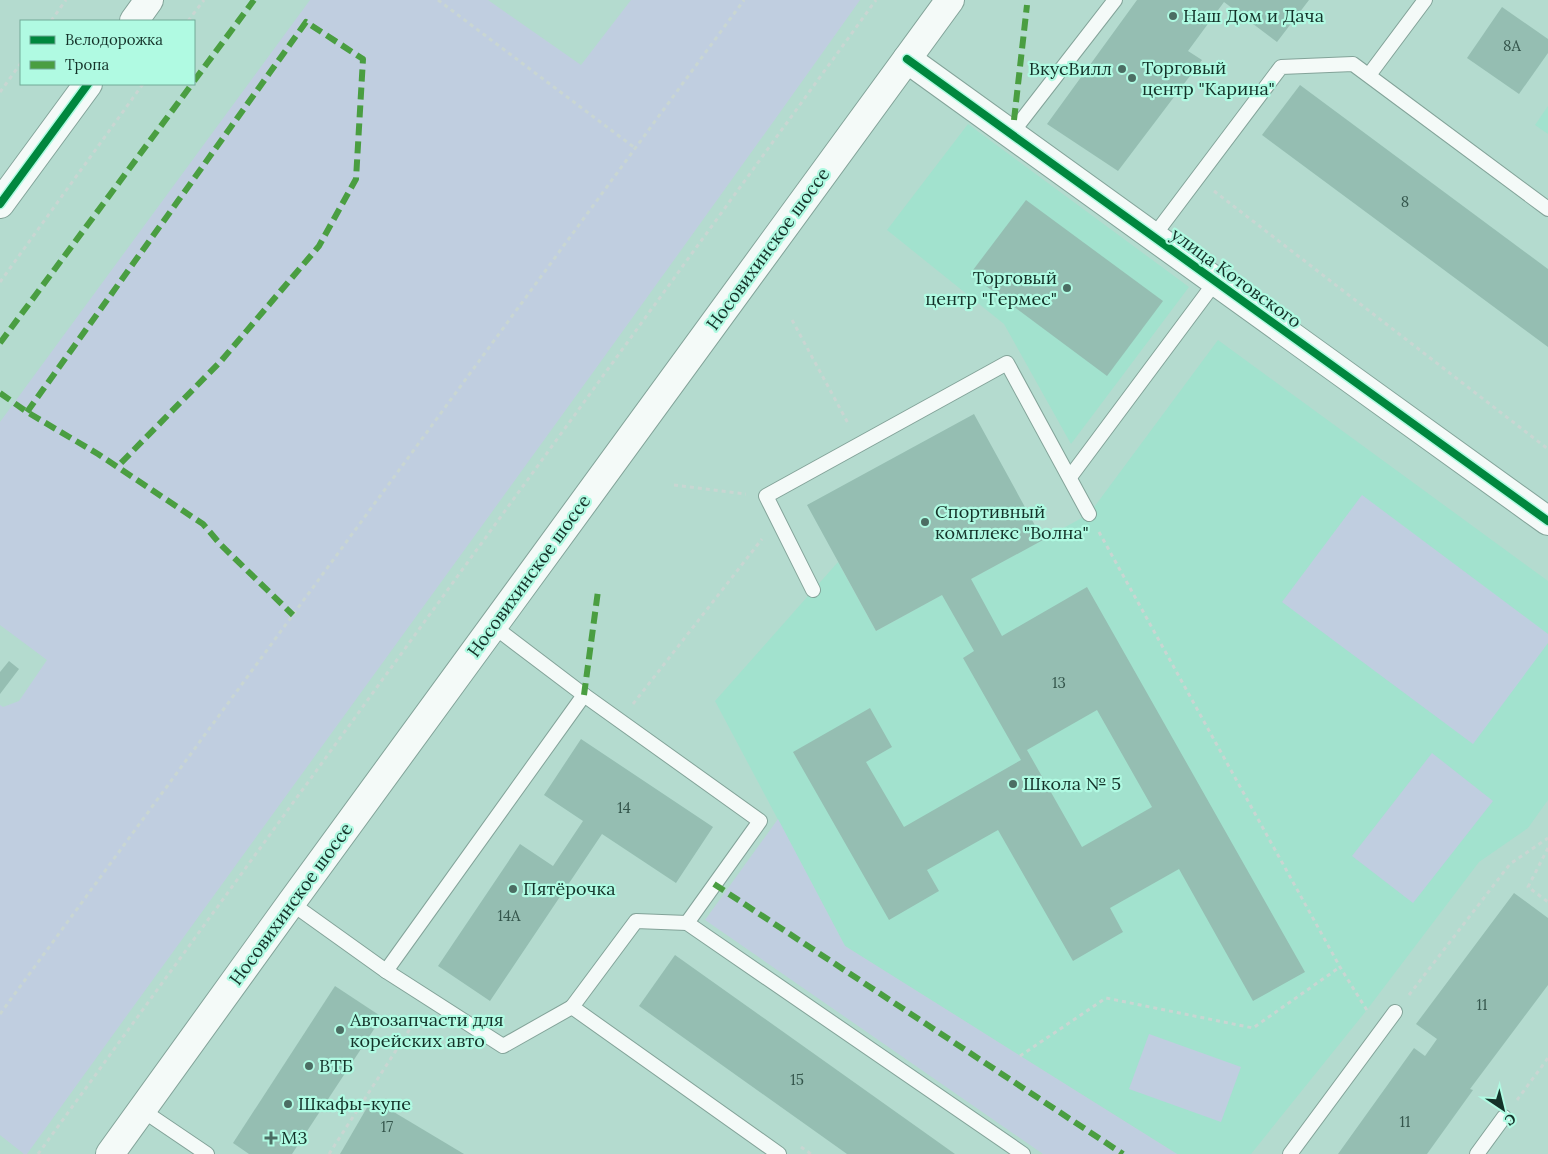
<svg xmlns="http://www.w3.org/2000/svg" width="1548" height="1154" viewBox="0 0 1548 1154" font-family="Lora,serif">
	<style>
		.built { fill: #a2e2ce }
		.green { fill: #c0cee0 }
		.building { fill: #95beb2; fill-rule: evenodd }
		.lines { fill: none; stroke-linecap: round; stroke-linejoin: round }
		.service-casing { stroke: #83a399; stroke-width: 16 }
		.minor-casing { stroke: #83a399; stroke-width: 30 }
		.tertiary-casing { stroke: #83a399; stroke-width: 30 }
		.secondary-casing { stroke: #83a399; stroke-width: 30 }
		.path { stroke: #c9d6d2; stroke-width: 3; stroke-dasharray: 4 4; stroke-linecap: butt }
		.service { stroke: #f4faf8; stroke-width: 14 }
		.minor { stroke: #f4faf8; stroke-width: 28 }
		.tertiary { stroke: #f4faf8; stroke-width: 28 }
		.secondary { stroke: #f4faf8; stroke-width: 28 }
		.quiet { stroke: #4a9e41; stroke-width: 6; stroke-dasharray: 12 6; stroke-linecap: butt }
		.cycleway-casing { stroke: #b0fae2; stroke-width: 11 }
		.cycleway { stroke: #00873e; stroke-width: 8 }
		.poi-dot { fill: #4c6d63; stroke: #b0fae2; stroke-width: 2 }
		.labels { text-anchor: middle; stroke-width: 4.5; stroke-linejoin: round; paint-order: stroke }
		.number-label { font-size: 15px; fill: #34554b }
		.poi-label { font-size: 18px; fill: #143229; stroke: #b0fae2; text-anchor: start }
		.street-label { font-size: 18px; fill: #143229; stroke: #b0fae2 }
	</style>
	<rect width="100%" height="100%" fill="#b4dbcf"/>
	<g class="built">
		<polygon points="1548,106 1548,134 1535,125"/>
		<polygon points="968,124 1189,287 1071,444 1004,324 887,230"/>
		<polygon points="1218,340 1548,581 1548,800 1528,828 1479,862 1366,1011 1251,1154 1177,1154 845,946 715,701 838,562 876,631 1089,514"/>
	</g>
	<g class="green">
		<path d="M310,0h178l93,65 50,-65h229c-275,387 -556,769 -833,1154h-3l-24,-19v-430l3,2 16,-6 28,-41 -47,-35v-203z"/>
		<polygon points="1362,495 1548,634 1548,643 1473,744 1282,602"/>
		<polygon points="1432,753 1493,801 1413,903 1352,856"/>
		<polygon points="778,819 845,946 1177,1154 1043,1154 705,920"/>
		<polygon points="1149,1034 1241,1067 1221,1122 1129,1089"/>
	</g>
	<g class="building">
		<polygon points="1137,0 1309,0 1277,42 1224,2 1188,51 1202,60 1118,171 1047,124"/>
		<polygon points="1502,7 1548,39 1548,53 1519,94 1467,58"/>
		<polygon points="1300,85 1548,269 1548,347 1262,135"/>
		<polygon points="1026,200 1163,301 1107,376 970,274"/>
		<path d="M974,414l69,126 -72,39 31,57 85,-49 218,385 -52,29 -74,-132 -69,39 13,24 -50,29 -75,-131 -71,40 12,21 -50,29 -96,-168 77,-44 22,39 -26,15 38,65 117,-67 -58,-102 11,-7 -32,-56 -66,36 -69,-126zM1097,710l55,97 -70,40 -55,-97z"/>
		<polygon points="9,661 19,669 0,694 0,672"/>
		<polygon points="581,739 713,827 676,883 602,834 490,1001 438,966 520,844 553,866 583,821 544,795"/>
		<polygon points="1514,893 1548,918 1548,985 1470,1089 1473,1090 1427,1154 1338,1154 1414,1048 1425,1056 1437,1039 1416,1024"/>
		<polygon points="675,955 955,1154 847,1154 639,1006"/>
		<polygon points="335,986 382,1017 292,1154 249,1154 233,1143"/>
		<polygon points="372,1099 464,1154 340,1154"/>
	</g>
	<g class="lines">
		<defs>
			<g id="service">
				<polyline points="1369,75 1425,0"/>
				<polyline points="1011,134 1115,0"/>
				<polyline points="1153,237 1281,67 1353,64 1548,209"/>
				<polyline points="1070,477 1216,281"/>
				<polyline points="813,590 766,496 1007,363 1089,514"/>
				<polyline points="493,626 584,695 760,821 687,923"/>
				<polyline points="291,903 386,971 503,1046 572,1007 779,1154"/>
				<polyline points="386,971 584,695"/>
				<polyline points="572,1007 636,921 687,923 1023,1154"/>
				<polyline points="142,1110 207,1154"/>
				<polyline points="1290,1154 1395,1012"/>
				<polyline points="1477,1154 1504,1117"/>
			</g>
			<polyline id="minor" points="907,59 1548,521"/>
			<g id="tertiary">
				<polyline points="134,21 149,0"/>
				<polyline points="0,204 88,84"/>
			</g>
			<polyline id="secondary" points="110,1154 291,903 950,0"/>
		</defs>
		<use href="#service" class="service-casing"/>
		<use href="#minor" class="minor-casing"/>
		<use href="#tertiary" class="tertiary-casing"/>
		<use href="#secondary" class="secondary-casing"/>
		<g class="path">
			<polyline points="438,0 635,148"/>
			<polyline points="51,21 66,0"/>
			<polyline points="188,21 204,0"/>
			<polyline points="0,92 21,63"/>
			<polyline points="1214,191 1548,449"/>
			<polyline points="0,282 143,84"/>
			<polyline points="792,320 849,425"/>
			<polyline points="674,485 746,494"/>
			<polyline points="1099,532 1340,967 1368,1012"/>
			<polyline points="633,704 762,539"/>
			<polyline points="1548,848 1528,887 1548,902"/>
			<polyline points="1409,995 1510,864 1548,838"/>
			<polyline points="0,1014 744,0"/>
			<polyline points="1020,1056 1106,998 1253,1028 1340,967"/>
			<polyline points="1517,1100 1548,1058"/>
			<polyline points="801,1147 811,1154"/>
			<polyline points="38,1154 876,0"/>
			<polyline points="329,1154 417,1018"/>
		</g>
		<use href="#service" class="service"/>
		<use href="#minor" class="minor"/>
		<use href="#tertiary" class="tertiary"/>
		<use href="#secondary" class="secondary"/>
		<g class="quiet">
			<polyline points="194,81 254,0"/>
			<polyline points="1014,120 1027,5"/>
			<polyline points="0,343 192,84"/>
			<polyline points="0,393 27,412 98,454 203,524 221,545 293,615"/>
			<polyline points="27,412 306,22 363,59 356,179 319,246 221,361 117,467"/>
			<polyline points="584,695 598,591"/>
			<polyline points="714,884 1123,1154"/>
		</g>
		<defs>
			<g id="cycleway">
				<polyline points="907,59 1548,521"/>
				<polyline points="0,204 88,84"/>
			</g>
		</defs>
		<use href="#cycleway" class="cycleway-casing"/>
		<use href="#cycleway" class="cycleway"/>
	</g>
	<g class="poi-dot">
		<circle cx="1173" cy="16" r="5"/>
		<circle cx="1122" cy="69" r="5"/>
		<circle cx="1132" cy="78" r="5"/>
		<circle cx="1067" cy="288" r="5"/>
		<circle cx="925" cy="522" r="5"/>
		<circle cx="1013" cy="784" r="5"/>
		<circle cx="513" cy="889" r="5"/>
		<circle cx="340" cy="1030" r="5"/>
		<circle cx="309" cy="1066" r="5"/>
		<circle cx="288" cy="1104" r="5"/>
		<path d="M268.5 1130.5h5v5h5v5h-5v5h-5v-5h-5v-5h5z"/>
	</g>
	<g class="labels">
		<g class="number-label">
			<text x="1512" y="51">8A</text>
			<text x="1405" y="207">8</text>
			<text x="1059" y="688">13</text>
			<text x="624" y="813">14</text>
			<text x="509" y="921">14А</text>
			<text x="1482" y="1010">11</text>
			<text x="797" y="1085">15</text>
			<text x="1405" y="1127">11</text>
			<text x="387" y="1132">17</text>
		</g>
		<g class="poi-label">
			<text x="1183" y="22">Наш Дом и Дача</text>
			<text x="1142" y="74">Торговый<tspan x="1142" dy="21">центр "Карина"</tspan></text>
			<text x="1112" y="75" text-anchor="end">ВкусВилл</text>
			<text x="1057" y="284" text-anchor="end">Торговый<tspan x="1057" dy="21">центр "Гермес"</tspan></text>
			<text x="935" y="518">Спортивный<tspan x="935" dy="21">комплекс "Волна"</tspan></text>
			<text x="1023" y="790">Школа № 5</text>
			<text x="523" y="895">Пятёрочка</text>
			<text x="350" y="1026">Автозапчасти для<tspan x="350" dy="21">корейских авто</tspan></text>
			<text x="319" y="1072">ВТБ</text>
			<text x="298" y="1110">Шкафы-купе</text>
			<text x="281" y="1144">М3</text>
		</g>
		<g class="street-label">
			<text transform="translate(768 249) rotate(-54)" y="6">Носовихинское шоссе</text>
			<text transform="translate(1236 278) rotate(36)" y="6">улица Котовского</text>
			<text transform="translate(529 576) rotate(-54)" y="6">Носовихинское шоссе</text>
			<text transform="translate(291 904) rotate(-54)" y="6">Носовихинское шоссе</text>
		</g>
	</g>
	<rect x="20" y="20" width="175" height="65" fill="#b0fae2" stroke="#72aa98"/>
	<rect x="30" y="36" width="25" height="8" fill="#00873e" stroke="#72aa98"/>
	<text x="65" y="45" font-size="15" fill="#143229">Велодорожка</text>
	<rect x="30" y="61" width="25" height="8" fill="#4a9e41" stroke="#72aa98"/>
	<text x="65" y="70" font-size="15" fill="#143229">Тропа</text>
	<g transform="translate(1503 1109) rotate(145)" stroke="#b0fae2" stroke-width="4" paint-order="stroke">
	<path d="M0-4L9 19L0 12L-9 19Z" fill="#143229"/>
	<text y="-8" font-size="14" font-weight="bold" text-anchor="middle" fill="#143229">С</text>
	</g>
</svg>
